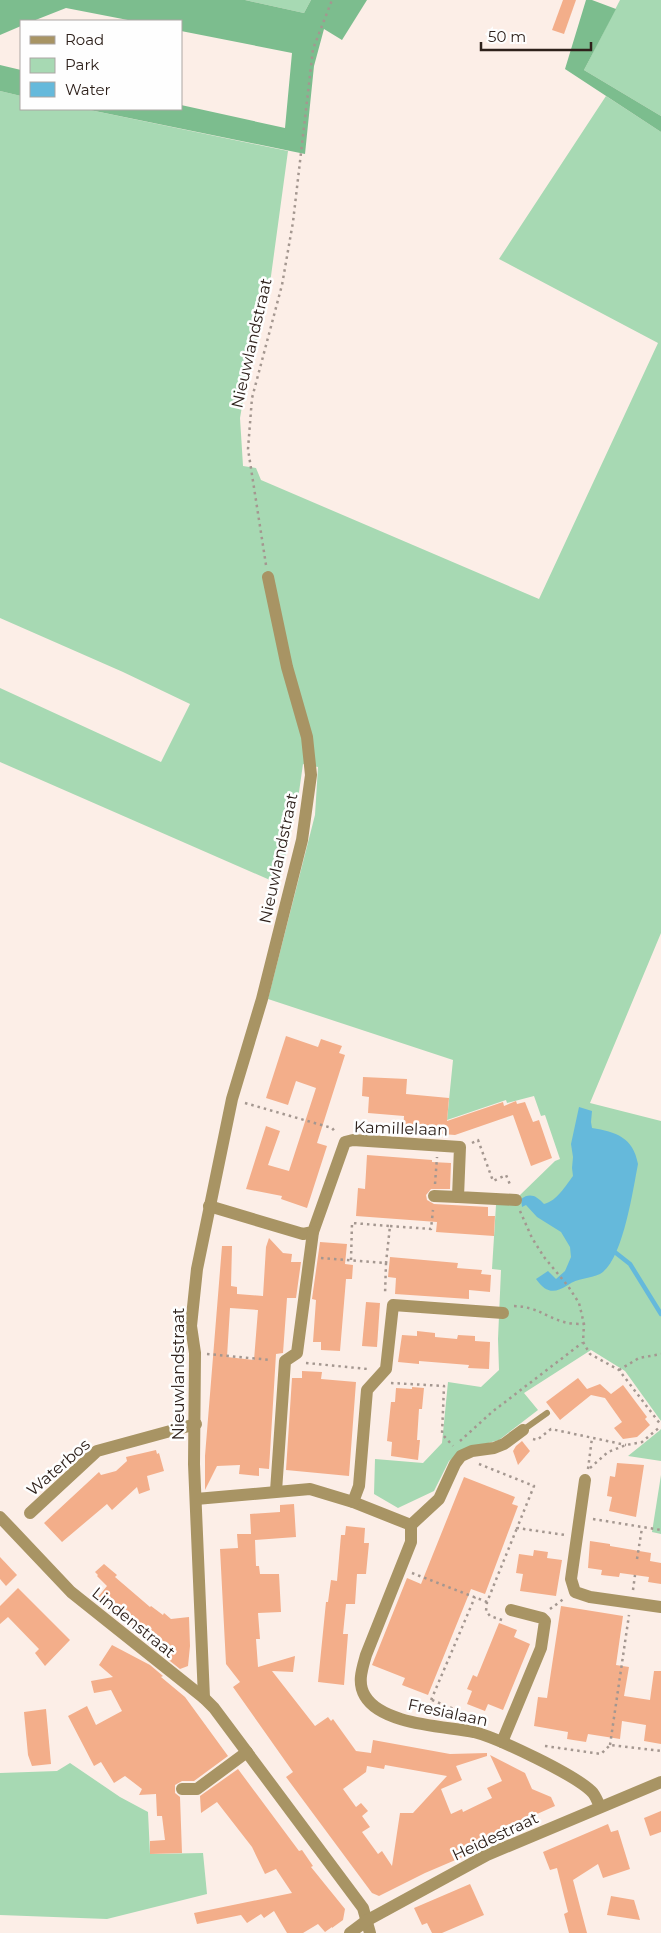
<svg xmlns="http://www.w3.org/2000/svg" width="661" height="1933" viewBox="0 0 661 1933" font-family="Montserrat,sans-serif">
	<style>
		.green { fill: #a7d9b3 }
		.forest { fill: #7cbd8e }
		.water { fill: #65b9db }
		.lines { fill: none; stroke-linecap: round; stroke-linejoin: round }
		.stream { stroke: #65b9db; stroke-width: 4.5 }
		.building { fill: #f3ae8a; fill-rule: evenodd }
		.path { stroke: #a49790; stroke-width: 2.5; stroke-dasharray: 2.5 4; stroke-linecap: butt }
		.service { stroke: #a89464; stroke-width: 6 }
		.minor { stroke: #a89464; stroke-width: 12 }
		.labels { text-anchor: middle; stroke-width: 5; stroke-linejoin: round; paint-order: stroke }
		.street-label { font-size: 16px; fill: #2e211b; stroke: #fefefe }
	</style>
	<rect width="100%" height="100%" fill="#fceee7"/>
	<g class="green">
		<polygon points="245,0 311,0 304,13"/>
		<polygon points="620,0 661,0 661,116 584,70"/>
		<polygon points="0,91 21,96 21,109 85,109 288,151 268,298 246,383 240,418 243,466 256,468 261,480 539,599 658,343 499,259 606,96 661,132 661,933 590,1103 661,1121 661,1421 625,1371 591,1350 524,1393 538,1410 499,1440 463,1450 449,1461 434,1491 398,1508 374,1494 375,1459 423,1463 442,1443 448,1382 481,1387 499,1370 498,1339 501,1270 492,1269 496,1205 519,1196 555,1161 560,1159 545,1115 541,1116 534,1096 507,1103 506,1100 447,1120 453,1060 268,999 315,815 318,767 303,764 297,806 279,884 0,762 0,688 161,762 190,704 123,672 0,618"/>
		<polygon points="661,1429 661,1461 628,1456 659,1431"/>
		<polygon points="661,1475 661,1534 652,1532"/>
		<polygon points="70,1763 120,1797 148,1812 150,1854 203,1853 207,1894 107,1919 0,1915 0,1773 57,1771"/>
	</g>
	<g class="forest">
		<polygon points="0,0 245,0 304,13 311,0 367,0 342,40 324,29 314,66 305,154 85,109 181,109 181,105 285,128 292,53 181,31 181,21 133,21 66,8 33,21 21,21 21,26 0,35"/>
		<polygon points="586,0 592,0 616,9 584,70 661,116 661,132 565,69"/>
		<polygon points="0,65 21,70 21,96 0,91"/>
	</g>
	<path class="water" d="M579,1107l13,4 -1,11 1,6c24,4 41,9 46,36 -5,25 -15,97 -38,110 -10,5 -23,4 -32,11 -14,9 -22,8 -32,-6l12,-8 8,8 9,-8 6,-14 -1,-10 -9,-15 -24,-15 -11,-12 -4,2 -1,-8c9,-7 16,-3 23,5 13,-3 22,-19 29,-28l-1,-8 1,-11 -2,-13z"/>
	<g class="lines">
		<polyline class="stream" points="616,1253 630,1264 661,1314"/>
	</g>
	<g class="building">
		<polygon points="563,0 576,0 564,34 552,30"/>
		<polygon points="286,1036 318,1047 321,1039 342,1046 339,1053 345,1055 317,1143 327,1146 307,1208 281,1199 282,1196 246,1189 266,1126 280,1131 268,1165 289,1171 316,1088 296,1081 288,1105 266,1098"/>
		<polygon points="363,1077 407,1079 406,1094 449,1098 447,1121 503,1102 504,1106 516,1101 517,1104 525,1102 533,1122 539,1120 552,1158 531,1166 513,1115 455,1135 403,1131 404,1116 368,1113 369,1097 362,1096"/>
		<polygon points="367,1155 432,1160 432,1162 451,1163 450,1189 431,1189 426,1195 427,1200 434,1204 488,1207 488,1216 495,1216 494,1236 436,1232 437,1222 356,1216 358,1188 365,1189"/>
		<path d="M269,1238l14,15 9,1 -1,8h10l-5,36h-9l-4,55 -7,1 -7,115 -10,-1v8l-20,-2 1,-9 -23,1 -12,24v-34l17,-210h10l-1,40 6,1v7l26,2 3,-49zM230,1308l28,2 -4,50 -27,-3z"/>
		<polygon points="320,1242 347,1244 345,1264 353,1265 352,1279 346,1279 340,1351 321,1350 321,1342 313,1342 316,1300 312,1299"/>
		<polygon points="390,1257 458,1263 457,1268 482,1270 481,1274 491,1275 490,1292 469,1290 469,1299 395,1294 396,1278 388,1277"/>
		<polygon points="366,1302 380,1303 377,1347 362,1346"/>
		<polygon points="417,1331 435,1333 435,1337 457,1339 458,1335 475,1336 475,1341 490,1342 489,1369 468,1368 469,1365 419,1361 419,1364 398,1362 402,1335 417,1336"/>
		<polygon points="302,1371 322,1372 321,1379 356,1382 349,1476 286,1470 292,1378 302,1378"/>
		<polygon points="578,1378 587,1389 600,1384 611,1394 623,1385 647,1417 645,1419 650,1425 637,1437 623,1439 614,1428 622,1422 605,1398 591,1395 560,1420 546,1402"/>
		<polygon points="412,1387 424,1388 422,1409 419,1409 417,1440 420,1440 418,1460 391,1456 392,1442 387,1441 391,1402 395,1402 396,1388 412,1389"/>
		<polygon points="522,1441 530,1451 518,1465 513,1451 516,1446"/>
		<polygon points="156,1450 157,1454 159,1453 164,1471 147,1476 150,1490 139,1494 137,1487 112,1510 107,1504 62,1542 44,1523 99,1472 101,1475 116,1471 127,1461 126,1457"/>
		<polygon points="617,1463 644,1465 636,1517 609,1511 612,1497 607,1496 610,1476 615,1477"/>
		<polygon points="464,1477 515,1497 512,1504 518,1506 485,1594 471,1589 428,1695 402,1685 405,1678 372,1665 407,1578 421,1584"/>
		<path d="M294,1504l2,33 -41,3 1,26h3l1,8h19l2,38 -23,1 2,26h-4l2,28 37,-11 -2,16 -21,-1 43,55 13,-9 3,4 2,-2 23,32 15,2 2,-13 77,14 37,-1v3l-31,10 6,14 -21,9 10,25 11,-5 1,3 29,-14 -5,-10 15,-7 -12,-26 35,18 7,16 19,8 4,9 -58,26 3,9 -75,32 -46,23 -7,-3 -86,-116 7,-5 -60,-85 7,-5 -14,-18 -6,-115 18,-1 -1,-14h14l-1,-20 30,-2v-7zM385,1765l62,11 -34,37h-13l-8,53 -10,-15 -4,3 -16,-22 8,-5 -8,-11 6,-5 -7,-8 -5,4 -13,-18 23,-17 1,-6 17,3z"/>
		<polygon points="346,1526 365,1528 364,1543 369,1543 366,1574 357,1574 355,1604 346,1604 343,1634 348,1634 344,1685 318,1682 326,1602 328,1602 331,1580 337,1581 341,1535 345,1535"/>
		<polygon points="590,1541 610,1544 610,1546 651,1553 650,1561 661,1563 661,1584 648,1582 649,1577 620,1573 619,1577 601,1575 602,1570 588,1568"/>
		<polygon points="534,1550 548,1552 547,1558 562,1560 556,1596 520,1591 523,1574 516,1573 519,1554 533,1556"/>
		<polygon points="0,1557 17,1575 6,1586 0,1579"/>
		<polygon points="104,1564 117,1575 115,1577 150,1607 151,1606 163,1615 164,1613 171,1619 189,1617 190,1646 188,1666 180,1669 160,1653 162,1651 98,1597 107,1586 97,1576 98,1575 95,1572"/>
		<polygon points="18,1588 70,1640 45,1666 35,1653 39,1649 8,1617 0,1624 0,1606"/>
		<polygon points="561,1606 623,1616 616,1665 629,1667 624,1696 650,1700 654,1671 661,1671 661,1744 644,1741 646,1725 622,1721 620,1739 588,1734 586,1742 567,1739 568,1732 534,1726 538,1697 547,1698"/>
		<polygon points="499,1623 517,1630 514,1637 530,1644 503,1710 488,1704 485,1711 467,1704 472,1691 467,1689 473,1675 477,1677"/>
		<polygon points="112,1645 150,1665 163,1676 161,1677 185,1697 228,1756 194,1781 182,1781 175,1785 175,1793 180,1797 182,1853 150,1854 150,1841 165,1840 162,1816 157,1816 156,1794 139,1795 142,1789 125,1776 114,1783 101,1762 94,1766 68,1716 87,1706 96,1725 122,1711 111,1690 94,1693 91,1681 113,1677 99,1665"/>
		<polygon points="46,1709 51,1764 32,1766 28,1755 24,1712"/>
		<polygon points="238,1769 299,1851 302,1850 313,1866 311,1867 345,1909 343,1920 332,1928 332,1927 325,1932 318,1924 303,1933 287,1933 274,1911 264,1918 261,1914 247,1923 241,1915 197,1924 194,1913 292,1893 276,1869 265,1874 252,1847 217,1802 201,1813 200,1796"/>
		<polygon points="661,1811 661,1832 650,1836 644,1818"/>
		<polygon points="608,1824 611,1832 618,1830 630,1869 603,1878 598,1864 573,1880 587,1933 569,1933 564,1914 568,1912 557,1868 550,1870 543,1852"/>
		<polygon points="470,1884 484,1915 442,1933 432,1933 427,1923 422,1925 414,1908"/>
		<polygon points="611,1896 634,1900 640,1920 607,1915"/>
	</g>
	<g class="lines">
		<g class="path">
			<polyline points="266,565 248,449 252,398 282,285 293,222 313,49 332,0"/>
			<polyline points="245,1103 332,1128 336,1133"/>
			<polyline points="472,1143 478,1140 493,1181 506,1175 511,1187"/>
			<polyline points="435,1184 437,1157"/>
			<polyline points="520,1211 532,1238 544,1257 568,1286 579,1303 584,1324 583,1342 590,1354 619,1370 661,1425"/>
			<polyline points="390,1226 431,1229 433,1210"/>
			<polyline points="321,1258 386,1263 385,1295"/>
			<polyline points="351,1260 352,1223 390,1226 386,1263"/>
			<path d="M514,1306c24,1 29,10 50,16 6,2 14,2 20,2"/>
			<polyline points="207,1354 271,1360"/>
			<polyline points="306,1363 368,1369"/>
			<polyline points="619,1370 639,1358 661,1354"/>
			<polyline points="391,1383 444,1386 442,1434 453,1446"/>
			<polyline points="533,1439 537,1440 551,1429 626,1445"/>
			<polyline points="460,1441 492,1412 582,1343"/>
			<polyline points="479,1464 534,1486 517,1528 565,1535"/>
			<polyline points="590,1468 608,1452 626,1445 642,1442 661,1426"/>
			<polyline points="588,1469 592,1438"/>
			<polyline points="593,1519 661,1530"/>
			<polyline points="637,1559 642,1528"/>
			<polyline points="412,1573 487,1602"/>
			<polyline points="633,1590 635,1575"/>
			<polyline points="550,1609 565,1598"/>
			<polyline points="502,1620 490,1616 486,1611 487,1602 517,1528"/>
			<polyline points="432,1700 473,1717"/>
			<polyline points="426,1712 475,1597"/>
			<polyline points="610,1745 629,1615"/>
			<polyline points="545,1746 601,1754 610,1745 661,1751"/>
		</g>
		<polyline class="service" points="523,1430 547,1413"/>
		<g class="minor">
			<polyline points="434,1196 458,1197"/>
			<polyline points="209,1206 303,1234 313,1232 345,1142 353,1140 460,1147 458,1197 516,1200"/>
			<path d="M523,1430l-19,14 -10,4 -22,3 -11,5 -6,8 -16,35 -28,26v17l-45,113c-4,14 -9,28 -1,41 17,29 80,30 109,36 24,6 104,44 119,61 3,4 5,9 7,14"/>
			<polyline points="585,1480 571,1579 575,1592 590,1597 661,1607"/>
			<polyline points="276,1491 285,1361 297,1353 313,1232"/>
			<polyline points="196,1499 310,1489 353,1502 411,1525"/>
			<polyline points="353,1502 359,1486 367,1390 386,1369 393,1305 503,1313"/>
			<polyline points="30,1513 97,1451 196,1424"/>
			<polyline points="0,1517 71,1592 204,1698 214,1708 363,1908 370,1933"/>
			<polyline points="204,1698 194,1464 195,1353 191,1326 197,1269 232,1099 262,999 302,840 311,775 307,737 287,667 268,577"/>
			<polyline points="502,1742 541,1648 545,1621 542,1618 511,1610"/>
			<polyline points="182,1789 197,1789 247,1752"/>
			<polyline points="350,1933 366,1921 487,1855 661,1782"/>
		</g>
	</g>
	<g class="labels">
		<g class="street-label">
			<text transform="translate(251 343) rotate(-77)" y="6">Nieuwlandstraat</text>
			<text transform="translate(278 858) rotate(-78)" y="6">Nieuwlandstraat</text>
			<text transform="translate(401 1128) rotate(2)" y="6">Kamillelaan</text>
			<text transform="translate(178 1374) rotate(-90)" y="6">Nieuwlandstraat</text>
			<text transform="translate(58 1467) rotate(-41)" y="6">Waterbos</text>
			<text transform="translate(134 1622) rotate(39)" y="6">Lindenstraat</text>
			<text transform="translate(448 1712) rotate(12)" y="6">Fresialaan</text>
			<text transform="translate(495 1836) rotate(-25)" y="6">Heidestraat</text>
		</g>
	</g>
	<rect x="20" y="20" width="162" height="90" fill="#fefefe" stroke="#aba6a3"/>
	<rect x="30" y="36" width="25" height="8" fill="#a89464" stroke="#aba6a3"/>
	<text x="65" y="45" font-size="15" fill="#2e211b">Road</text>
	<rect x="30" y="58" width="25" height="15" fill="#a7d9b3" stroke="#aba6a3"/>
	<text x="65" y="70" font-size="15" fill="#2e211b">Park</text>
	<rect x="30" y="82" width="25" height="15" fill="#65b9db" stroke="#aba6a3"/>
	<text x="65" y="95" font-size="15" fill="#2e211b">Water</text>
	<path d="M481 42v8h110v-8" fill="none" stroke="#2e211b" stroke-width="2.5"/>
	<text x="488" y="42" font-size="15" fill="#2e211b" stroke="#fefefe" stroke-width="4" paint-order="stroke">50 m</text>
</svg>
